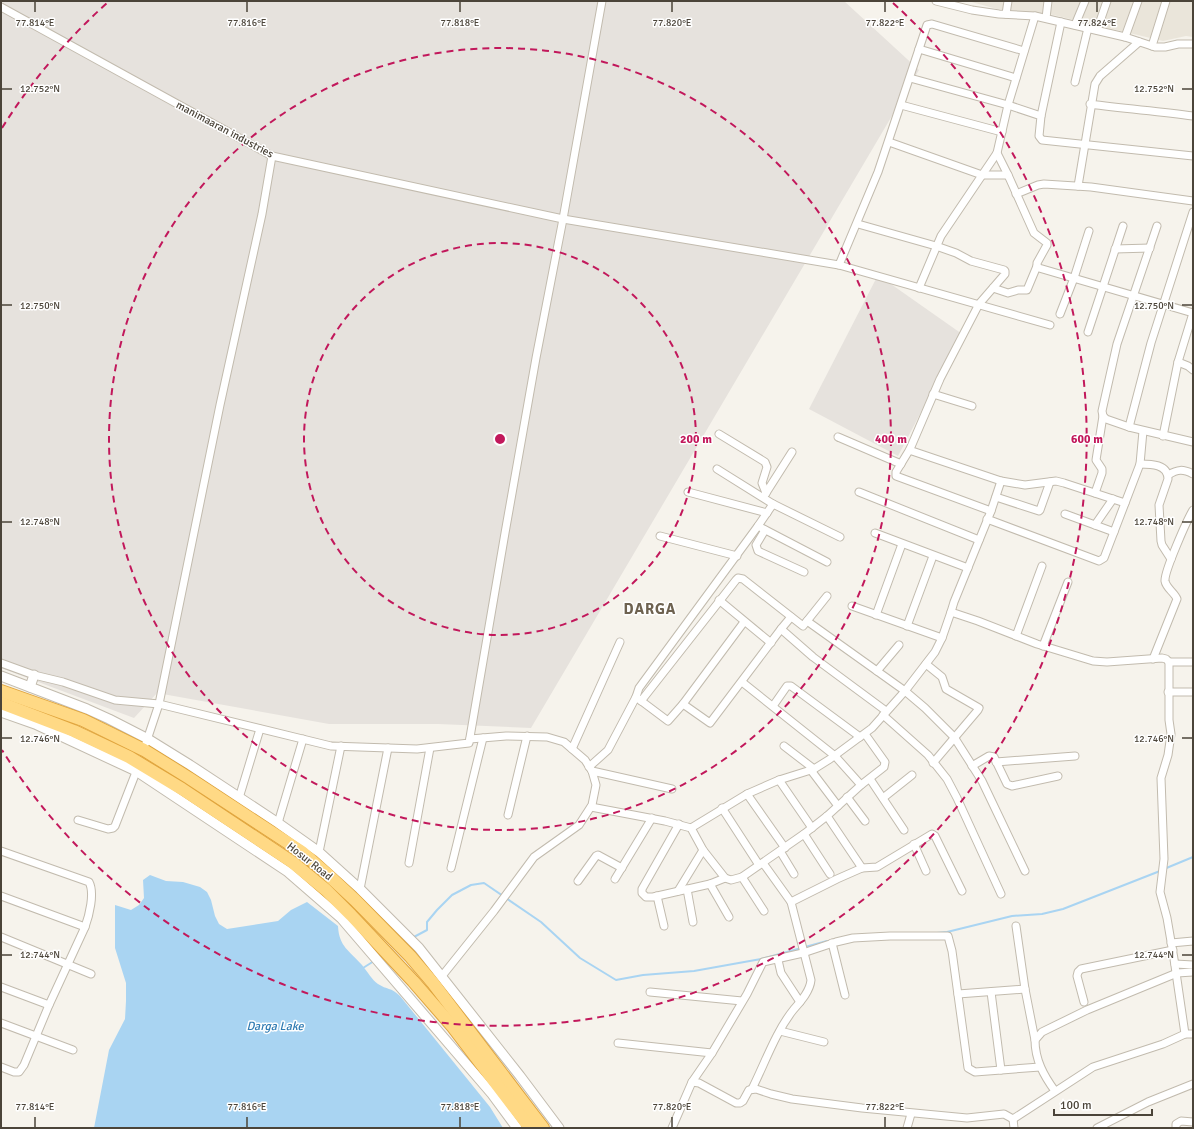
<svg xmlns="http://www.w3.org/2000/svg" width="1194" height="1129" viewBox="0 0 1194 1129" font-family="Signika,sans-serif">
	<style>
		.residential { fill: #eae5da }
		.industrial { fill: #e6e2dd }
		.water { fill: #a9d4f2 }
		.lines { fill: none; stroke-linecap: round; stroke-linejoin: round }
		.stream { stroke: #a9d4f2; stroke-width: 2 }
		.minor-casing { stroke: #c2bbae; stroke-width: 9 }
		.tertiary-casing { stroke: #c2bbae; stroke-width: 11 }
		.trunk-casing { stroke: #e0a43c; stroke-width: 14 }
		.minor { stroke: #fff; stroke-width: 7 }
		.tertiary { stroke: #fff; stroke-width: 9 }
		.trunk { stroke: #ffd985; stroke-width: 12 }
		.ticks { fill: none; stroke: #4b4439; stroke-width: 1.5 }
		.ring { fill: none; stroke: #c2185b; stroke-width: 2; stroke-dasharray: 7 5 }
		.labels { text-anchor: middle; stroke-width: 3; stroke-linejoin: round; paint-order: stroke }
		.street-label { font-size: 11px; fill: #4b4439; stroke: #fff }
		.water-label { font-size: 12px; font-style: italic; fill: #2e7ab2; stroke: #fff }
		.district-label { font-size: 15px; font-weight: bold; letter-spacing: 1px; fill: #6e6250; stroke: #fff }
		.ticks-label { font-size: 10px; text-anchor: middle; fill: #4b4439; stroke: #fff; stroke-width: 3; stroke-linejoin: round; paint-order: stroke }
		.centre { fill: #c2185b; stroke: #fff; stroke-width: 2 }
		.ring-label { font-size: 12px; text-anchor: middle; font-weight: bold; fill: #c2185b; stroke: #fff; stroke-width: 3; stroke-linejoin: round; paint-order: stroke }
	</style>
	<rect width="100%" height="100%" fill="#f6f3ec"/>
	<polygon class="residential" points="968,1 1193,1 1193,37 1186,36 1163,41 1049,14 997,9"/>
	<g class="industrial">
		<polygon points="1,1 844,1 919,70 531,728 438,724 329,724 157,693 134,718 1,668"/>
		<polygon points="878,275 962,334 898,456 809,409"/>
	</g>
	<path class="water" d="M150,875l16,6 17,1 17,5 7,5 4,8 4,16 4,8 8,5 51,-8 13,-11 16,-8 31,24c1,21 12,25 24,39 5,6 10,15 16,19 9,6 13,3 22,12l90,111 13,21h-409l15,-78 16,-31 1,-18v-18l-11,-35v-43l16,5 8,-5 5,-7 -1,-18z"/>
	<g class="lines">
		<g class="stream">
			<polyline points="1164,869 1193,857"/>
			<polyline points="937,933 947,932 1012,916 1042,914 1063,909 1160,871"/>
			<polyline points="412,938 427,930 427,922 437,910 452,895 471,885 484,883 541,922 580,958 616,980 643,975 694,971 761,959 827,941"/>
			<polyline points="363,968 374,961"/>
		</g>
		<defs>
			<g id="minor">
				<polyline points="936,1 972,10 999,14 1035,16 1125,37 1155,47 1165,47 1178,44 1193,44"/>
				<polyline points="1,7 272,156 563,219 839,265 1050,325"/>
				<polyline points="1006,14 1008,1"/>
				<polyline points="1046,18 1048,1"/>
				<polyline points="1075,25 1085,1"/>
				<polyline points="1097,30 1107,1"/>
				<polyline points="1125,37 1138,1"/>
				<polyline points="1152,46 1166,1"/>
				<polyline points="919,49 1016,78"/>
				<polyline points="910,78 1008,105 1041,116 1039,136 1042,140 1193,156"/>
				<polyline points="1075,82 1088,28"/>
				<path d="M1090,104c35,5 69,7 103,12"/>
				<polyline points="901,105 1002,132"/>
				<polyline points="1041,116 1061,22"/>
				<polyline points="889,142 982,175 1008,175"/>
				<polyline points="997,153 1008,175 1034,233 1047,243 1047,245 1037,263 1037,266 1039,268 1193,313 1178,362 1163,436"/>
				<polyline points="1078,186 1095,84 1100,76 1139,42"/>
				<polyline points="1016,194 1038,185 1044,184 1091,187 1193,201"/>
				<polyline points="858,224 936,246 956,253 971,261 1004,270 1005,271 1005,274 979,304 940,379 910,449 912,451 1001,481 1025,485 1056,481 1064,483 1125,503"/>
				<polyline points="1157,226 1117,344 1102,411 1103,416 1106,419 1129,427 1193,442"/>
				<polyline points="1115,249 1150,248"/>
				<polyline points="839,265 878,172 927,25 932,24 1024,51"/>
				<polyline points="919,288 941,236 997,153 1008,105 1035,16"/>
				<polyline points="993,288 1008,293 1018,290 1027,290 1037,266"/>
				<polyline points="1060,314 1074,278 1089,231"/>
				<polyline points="1088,332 1123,226"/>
				<polyline points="1178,362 1188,366 1193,370"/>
				<polyline points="933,394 972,406"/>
				<polyline points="1129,427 1151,343 1193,212"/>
				<polyline points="719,434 765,462 767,467 762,483 766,493"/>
				<polyline points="838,437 901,464"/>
				<polyline points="910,449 896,472 896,476 991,511"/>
				<path d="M1140,464c11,0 28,0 28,15l-9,26 2,36 1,4 9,14"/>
				<polyline points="717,469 773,504 840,537"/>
				<path d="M1168,475c10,-6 15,-6 25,-1"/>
				<polyline points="688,492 767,513"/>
				<polyline points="859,492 979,540"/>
				<polyline points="1095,493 1102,473 1102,469 1096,460 1103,416"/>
				<polyline points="764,496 792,452"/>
				<polyline points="996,497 1039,511 1040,510 1050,482"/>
				<polyline points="1065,514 1114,532"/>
				<polyline points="987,519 1099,561 1104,558 1140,464 1143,431"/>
				<polyline points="1095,525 1113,499"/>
				<polyline points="758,526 827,562"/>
				<polyline points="765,530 756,545 758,551 804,572"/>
				<polyline points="875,533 968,568"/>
				<polyline points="660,536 737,556"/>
				<polyline points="719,600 771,643"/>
				<polyline points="852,606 942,638"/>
				<polyline points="951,612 954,602 991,511 1001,481"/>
				<polyline points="876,615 902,544"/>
				<polyline points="807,621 827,596"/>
				<polyline points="907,626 933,556"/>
				<polyline points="781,629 813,657 886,711"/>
				<polyline points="1016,636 1042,566"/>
				<polyline points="1043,646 1068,582"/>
				<path d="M1153,659l24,-60c-2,-6 -11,-11 -12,-18 -1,-9 22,-61 28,-71"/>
				<polyline points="1169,662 1193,662"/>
				<polyline points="1,663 34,675 63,682 115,700 159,704 220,405 262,214 272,156"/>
				<polyline points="926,664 942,677 946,689 979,708 978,710 933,763"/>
				<polyline points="877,671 899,645"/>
				<polyline points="742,682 835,756 861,785"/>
				<polyline points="1168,692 1193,692"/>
				<polyline points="636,697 639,688 758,526 773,504"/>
				<polyline points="641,701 736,580 738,578 743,579 803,626 807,621 905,691 925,708 954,737 982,781 1025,871"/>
				<polyline points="683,704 744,622"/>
				<polyline points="773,706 787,686 791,686 860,737"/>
				<polyline points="883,715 928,755 947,779 957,798 1001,894"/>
				<polyline points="146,743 159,704 331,746 417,749 469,743 505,533 536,358 563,219 602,1"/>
				<polyline points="784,746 814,769"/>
				<polyline points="572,749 620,642"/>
				<polyline points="996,762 1075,756"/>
				<polyline points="972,766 989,756 994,757 1007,784 1012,786 1058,776"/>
				<polyline points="589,767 608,750 636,697 668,721 683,704 710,723 781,629 791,617"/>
				<polyline points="810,769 838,806"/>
				<polyline points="592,771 672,789"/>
				<polyline points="870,779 904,830"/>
				<polyline points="779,780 812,828"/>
				<polyline points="747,794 785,848"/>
				<polyline points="847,797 865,821"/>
				<polyline points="239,798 260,729"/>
				<polyline points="883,798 912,775"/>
				<polyline points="591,807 665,821 691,828 703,850 725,878 731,880 742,877 804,834 830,874"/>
				<polyline points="722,808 759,865"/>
				<polyline points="508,815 527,736"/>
				<polyline points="827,816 862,868"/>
				<polyline points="78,820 108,829 113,828 115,826 138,767"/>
				<polyline points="278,823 303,739"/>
				<polyline points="679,824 642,889 642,893 646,897 653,897 710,884 725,878"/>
				<polyline points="691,828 747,794 779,780 814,769 830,759 872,728 905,691 935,652 942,638 951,612 978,621 1037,644 1093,661 1107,662 1162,658 1166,659 1169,662 1169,720 1171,734 1168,755 1161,778 1164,859 1160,892 1167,918 1174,959 1185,1034"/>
				<polyline points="804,834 827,816 861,785 884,767 885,762 865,734"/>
				<polyline points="914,844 926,871"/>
				<path d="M1,851l88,31c6,11 0,34 -4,45"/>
				<polyline points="780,851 794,874"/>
				<polyline points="319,852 341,746"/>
				<polyline points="409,863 430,748"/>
				<polyline points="763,863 791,902"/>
				<polyline points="451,868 483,738"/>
				<polyline points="742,877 764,911"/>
				<polyline points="615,879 652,818"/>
				<polyline points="578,881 596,856 598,855 622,868"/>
				<polyline points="710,884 729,917"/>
				<polyline points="360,889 388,748"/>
				<polyline points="687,889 693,922"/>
				<polyline points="678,891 703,850"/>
				<polyline points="1,896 85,927 49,1005 24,1065 19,1072 14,1072 1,1067"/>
				<polyline points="657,896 664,926"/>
				<polyline points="1016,926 1025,989 1035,1040"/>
				<polyline points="1,937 91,974"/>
				<polyline points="832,943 845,995"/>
				<polyline points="1171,943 1193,941"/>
				<polyline points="778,960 781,973 800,1002"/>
				<polyline points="1175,964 1193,965"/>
				<polyline points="442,976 494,911 534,857 579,825 592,805 596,785 592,771 585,760 564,742 547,737 506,736 470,739"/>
				<polyline points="1,987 49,1005"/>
				<polyline points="650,992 742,1001"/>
				<polyline points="991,992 1001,1070"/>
				<polyline points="958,994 1025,989"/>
				<polyline points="1084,1002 1077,976 1078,972 1081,969 1173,950"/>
				<polyline points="1,1023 73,1050"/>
				<polyline points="780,1031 824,1042"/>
				<polyline points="618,1043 712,1053"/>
				<polyline points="692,1082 699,1083 736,1103 740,1103 743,1101 749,1090 756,1089 771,1094 792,1099 862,1108 967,1118 1004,1114 1013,1119 1093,1067 1163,1044 1185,1034 1193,1034"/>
				<path d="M752,1089c13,-26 24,-58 42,-80 7,-8 16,-18 17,-29l-20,-78 46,-23 25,-11 15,-1 55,-33 3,2 27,55"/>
				<path d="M1055,1091c-11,-15 -20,-31 -20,-51l7,-8 45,-22 90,-37 16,-1"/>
				<polyline points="1013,1119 1014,1128"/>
				<polyline points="672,1128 692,1082 712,1053 747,994 763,962 803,953 836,942 853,938 890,936 948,936 952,951 968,1068 975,1072 1040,1067"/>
				<polyline points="907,1128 911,1114"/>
				<polyline points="1097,1128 1148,1102 1193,1084"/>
				<polyline points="1176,1128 1176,1124 1181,1121 1193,1122"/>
			</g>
			<g id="tertiary">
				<polyline points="1,676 87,709 109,719 148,739 190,765 278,823 319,852 360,889 419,948 520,1076 559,1128"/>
				<polyline points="30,687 34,675"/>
				<polyline points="1,712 35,724 136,771 288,872 341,918 492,1094 517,1128"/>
			</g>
			<g id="trunk">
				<polyline points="1,691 83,720 144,750 189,778 302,852 325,872 355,900 410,956 433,983 543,1128"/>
				<polyline points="1,703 74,731 129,757 182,789 292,862 326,890 351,915 413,981 453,1027 530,1128"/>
			</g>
		</defs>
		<use href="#minor" class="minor-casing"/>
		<use href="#tertiary" class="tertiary-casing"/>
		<use href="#trunk" class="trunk-casing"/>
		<use href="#minor" class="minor"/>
		<use href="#tertiary" class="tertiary"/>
		<use href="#trunk" class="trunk"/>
	</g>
	<path class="ticks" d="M35,2v10M247,2v10M460,2v10M672,2v10M885,2v10M1097,2v10M2,89h10M1182,89h10M2,305h10M1182,305h10M2,522h10M1182,522h10M2,738h10M1182,738h10M2,955h10M1182,955h10M35,1117v10M247,1117v10M460,1117v10M672,1117v10M885,1117v10"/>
	<g class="ring">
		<circle cx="500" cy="439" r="196"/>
		<circle cx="500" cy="439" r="391"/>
		<path d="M2 128A587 587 0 0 1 107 3M893 3A587 587 0 1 1 2 750"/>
	</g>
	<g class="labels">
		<g class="street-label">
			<text transform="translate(225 129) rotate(28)" y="4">manimaaran industries</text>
			<text transform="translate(310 861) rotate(38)" y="4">Hosur Road</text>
		</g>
		<g class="water-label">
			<text x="275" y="1030">Darga Lake</text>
		</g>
		<g class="district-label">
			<text x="650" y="614">DARGA</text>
		</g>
	</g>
	<g class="ticks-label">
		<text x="35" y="26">77.814°E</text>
		<text x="247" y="26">77.816°E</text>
		<text x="460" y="26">77.818°E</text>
		<text x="672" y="26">77.820°E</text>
		<text x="885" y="26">77.822°E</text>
		<text x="1097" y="26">77.824°E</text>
		<text x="40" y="92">12.752°N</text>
		<text x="1154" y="92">12.752°N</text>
		<text x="40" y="309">12.750°N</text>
		<text x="1154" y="309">12.750°N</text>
		<text x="40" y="525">12.748°N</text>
		<text x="1154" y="525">12.748°N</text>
		<text x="40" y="742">12.746°N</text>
		<text x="1154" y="742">12.746°N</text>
		<text x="40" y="958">12.744°N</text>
		<text x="1154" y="958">12.744°N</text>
		<text x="35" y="1110">77.814°E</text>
		<text x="247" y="1110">77.816°E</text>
		<text x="460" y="1110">77.818°E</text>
		<text x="672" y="1110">77.820°E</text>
		<text x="885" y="1110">77.822°E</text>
	</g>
	<circle cx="500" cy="439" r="6" class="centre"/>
	<g class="ring-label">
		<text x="696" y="443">200 m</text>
		<text x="891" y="443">400 m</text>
		<text x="1087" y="443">600 m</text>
	</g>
	<rect width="1194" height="1129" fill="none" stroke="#4b4439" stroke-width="4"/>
	<path d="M1054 1109v6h98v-6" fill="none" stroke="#4b4439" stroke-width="2"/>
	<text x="1060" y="1109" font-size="12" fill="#4b4439" stroke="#ffffff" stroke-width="3" paint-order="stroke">100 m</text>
</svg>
